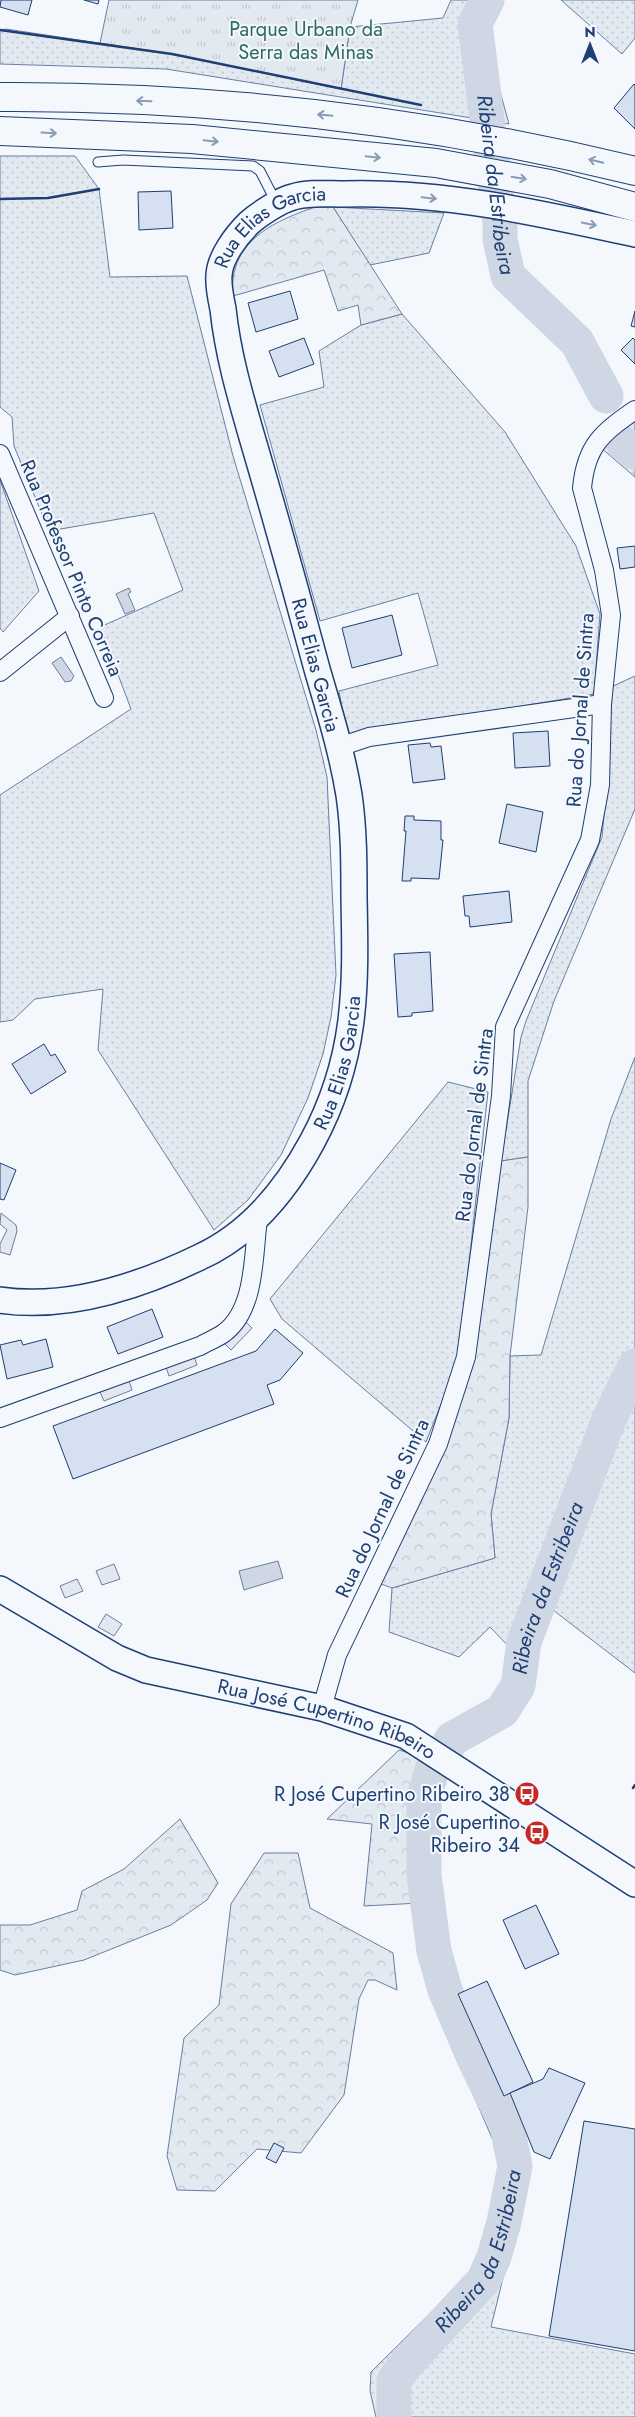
<svg xmlns="http://www.w3.org/2000/svg" width="635" height="2417" viewBox="0 0 635 2417" font-family="Jost,sans-serif">
	<style>
		.grass { fill: url(#grass-dots); stroke: #687fa3 }
		.forest { fill: url(#forest-crowns); stroke: #687fa3 }
		.park { fill: url(#park-tufts); stroke: #687fa3 }
		.parking { fill: #e3e8f0; stroke: #687fa3 }
		.water { fill: #cfd7e4; stroke: #687fa3 }
		.lines { fill: none; stroke-linecap: round; stroke-linejoin: round }
		.river { stroke: #cfd7e4; stroke-width: 35 }
		.building { fill: #d5e0f0; stroke: #1d3f73 }
		.lane-casing { stroke: #1d3f73; stroke-width: 11 }
		.street-casing { stroke: #1d3f73; stroke-width: 20 }
		.secondary-casing { stroke: #1d3f73; stroke-width: 28 }
		.highway-casing { stroke: #1d3f73; stroke-width: 30 }
		.lane { stroke: #f4f7fb; stroke-width: 9 }
		.street { stroke: #f4f7fb; stroke-width: 18 }
		.secondary { stroke: #f4f7fb; stroke-width: 25 }
		.highway { stroke: #f4f7fb; stroke-width: 28 }
		.wall { stroke: #1d3f73; stroke-width: 2.5 }
		.oneway { stroke: #889bb7 }
		.labels { text-anchor: middle; stroke-width: 4; stroke-linejoin: round; paint-order: stroke }
		.park-label { font-size: 20px; fill: #2c6c60; stroke: #f4f7fb }
		.street-label { font-size: 20px; fill: #1d3f73; stroke: #f4f7fb }
		.poi-label { font-size: 20px; fill: #1d3f73; stroke: #f4f7fb; text-anchor: end }
		.water-label { font-size: 21px; font-style: italic; fill: #1d3f73; stroke: #f4f7fb }
	</style>
	<defs>
		<pattern id="grass-dots" width="8" height="8" patternUnits="userSpaceOnUse" patternTransform="scale(1.25)"><rect width="8" height="8" fill="#e3e9f0"/><path d="M2 2h.1M6 6h.1" fill="none" stroke="#c2c9d1" stroke-width="1.8" stroke-linecap="round"/></pattern>
		<pattern id="forest-crowns" width="20" height="18" patternUnits="userSpaceOnUse" patternTransform="scale(1.25)"><rect width="20" height="18" fill="#e3e9f0"/><path d="M2 6a3 3 0 1 1 6 0M12 15a3 3 0 1 1 6 0" fill="none" stroke="#c2c9d1"/></pattern>
		<pattern id="park-tufts" width="24" height="20" patternUnits="userSpaceOnUse" patternTransform="scale(1.25)"><rect width="24" height="20" fill="#e3e9f0"/><path d="M3 7l-1-3M5 7V3M7 7l1-3M15 17l-1-3M17 17v-4M19 17l1-3" fill="none" stroke="#c2c9d1"/></pattern>
	</defs>
	<rect width="100%" height="100%" fill="#f4f7fb"/>
	<g class="grass">
		<polygon points="451,0 503,0 492,15 485,37 509,124 166,69 0,64 0,30 6,29 172,54 341,89 350,27 443,18"/>
		<polygon points="561,0 635,0 635,38 622,54"/>
		<polygon points="0,156 75,156 99,189 110,277 187,276 233,456 316,730 327,777 336,975 331,1017 323,1054 308,1098 281,1155 248,1200 214,1230 98,1050 103,989 35,999 13,1020 0,1022 0,795 131,709 100,627 183,590 154,513 49,531 14,446 12,417 0,407"/>
		<polygon points="333,207 444,213 429,253 370,265"/>
		<polygon points="402,314 505,432 576,546 600,614 594,694 347,735 339,691 438,665 418,593 320,621 260,405 324,387 319,351 361,325"/>
		<polygon points="635,418 635,477 600,447"/>
		<polygon points="0,480 39,591 3,632 0,628"/>
		<polygon points="635,676 635,809 554,1001 528,1081 528,1157 501,1161 521,1037 526,1021 602,837 609,760 611,687"/>
		<polygon points="635,1057 635,1673 553,1610 508,1711 453,1749 434,1736 497,1701 516,1654 490,1627 459,1657 389,1632 392,1588 495,1558 491,1514 509,1418 510,1356 541,1355 611,1119"/>
		<polygon points="448,1082 488,1092 458,1361 426,1442 282,1319 270,1299"/>
		<polygon points="438,1902 450,1975 529,2152 529,2172 491,2327 635,2354 635,2417 376,2417 370,2391 371,2372 469,2275 502,2196 502,2161 439,2016 419,1903"/>
	</g>
	<g class="forest">
		<path d="M315,207h18l69,107 -41,11 -3,-20 -20,6 -14,-41 -91,26c-5,-54 39,-74 82,-89z"/>
		<polygon points="528,1157 528,1207 510,1356 509,1418 491,1514 495,1558 392,1588 381,1584 440,1454 501,1161"/>
		<polygon points="399,1750 412,1754 440,1774 434,1801 438,1902 364,1906 372,1824 327,1819"/>
		<polygon points="180,1819 218,1883 207,1900 171,1925 84,1960 15,1975 0,1970 0,1925 30,1925 77,1910 82,1891 124,1869"/>
		<polygon points="264,1853 298,1853 310,1908 393,1953 397,1990 375,1980 368,1980 359,1999 344,2095 301,2153 257,2149 215,2191 177,2190 167,2156 184,2038 219,2005 231,1904"/>
	</g>
	<polygon class="park" points="109,0 358,0 350,27 341,89 172,54 100,43"/>
	<g class="parking">
		<polygon points="1,1213 16,1225 17,1231 10,1255 0,1252 0,1244 7,1230 0,1224"/>
		<polygon points="244,1320 252,1328 231,1350 223,1342"/>
		<polygon points="194,1356 197,1365 169,1376 166,1367"/>
		<polygon points="129,1381 132,1390 104,1401 100,1392"/>
		<polygon points="114,1564 120,1579 102,1585 96,1571"/>
		<polygon points="77,1579 83,1591 65,1598 60,1586"/>
		<polygon points="106,1614 122,1624 114,1636 98,1627"/>
	</g>
	<g class="water">
		<polygon points="129,588 131,592 128,594 135,610 125,614 116,594"/>
		<polygon points="61,657 74,676 71,681 65,682 52,663"/>
		<polygon points="278,1561 283,1578 244,1590 239,1571"/>
	</g>
	<g class="lines">
		<g class="river">
			<path id="s1" d="M487,0l-12,24 25,199v16l8,37 69,66 29,54"/>
			<polyline points="624,444 635,452"/>
			<path id="s2" d="M394,2417v-36l11,-16 79,-85 10,-23 10,-35 11,-56 -8,-40 -34,-70 -28,-66 -11,-39 -10,-76v-77l8,-28 20,-31 50,-28 16,-25 6,-44 85,-223 26,-53"/>
		</g>
	</g>
	<g class="building">
		<polygon points="1,0 32,0 28,15 0,7"/>
		<polygon points="84,0 99,0 98,4"/>
		<polygon points="634,84 635,85 635,129 614,108"/>
		<polygon points="171,191 173,228 139,230 138,192"/>
		<polygon points="290,291 298,319 256,332 248,303"/>
		<polygon points="635,311 635,327 631,326"/>
		<polygon points="304,338 314,364 279,377 269,351"/>
		<polygon points="633,338 635,340 635,364 621,350"/>
		<polygon points="635,546 635,567 620,569 617,548"/>
		<polygon points="392,615 402,655 352,668 342,628"/>
		<polygon points="548,731 550,766 515,768 513,733"/>
		<polygon points="430,743 431,747 441,746 445,779 413,783 408,745"/>
		<polygon points="507,804 543,812 536,852 499,843"/>
		<polygon points="405,816 414,816 414,820 441,821 441,840 443,840 439,879 411,878 411,881 402,881 406,831 404,831"/>
		<polygon points="509,891 512,922 470,927 469,916 465,916 463,896"/>
		<polygon points="430,952 433,1011 412,1013 412,1016 398,1017 394,954"/>
		<polygon points="44,1044 51,1056 55,1054 66,1072 31,1094 12,1064"/>
		<polygon points="0,1163 16,1170 4,1200 0,1199"/>
		<polygon points="152,1309 163,1337 118,1354 107,1327"/>
		<polygon points="275,1329 303,1353 280,1380 267,1385 274,1404 73,1479 53,1426 256,1351"/>
		<polygon points="46,1339 53,1367 7,1379 0,1345 21,1340 23,1345"/>
		<polygon points="536,1905 559,1954 525,1969 503,1920"/>
		<polygon points="487,1981 533,2082 504,2096 458,1994"/>
		<polygon points="549,2068 585,2083 550,2159 534,2152 510,2093 543,2079"/>
		<polygon points="584,2121 635,2129 635,2351 549,2336"/>
		<polygon points="274,2143 284,2148 276,2163 266,2158"/>
	</g>
	<g class="lines">
		<defs>
			<polyline id="lane" points="98,162 123,160 253,166 260,171 276,202"/>
			<g id="street">
				<polyline points="0,454 104,698"/>
				<polyline points="0,672 70,616"/>
				<polyline points="339,747 369,737 602,704"/>
				<path d="M0,1418l200,-72c7,-4 17,-8 24,-13 32,-24 29,-78 34,-114"/>
				<path d="M322,1708l15,-53 101,-211 28,-87 35,-261 4,-69 85,-187 10,-55 2,-81 9,-89 -7,-45 -22,-82c4,-43 21,-56 53,-78"/>
			</g>
			<g id="secondary">
				<path id="s3" d="M0,1300c68,10 138,-13 200,-43 50,-23 86,-67 112,-115 45,-83 44,-152 42,-244 0,-34 0,-69 -5,-103 -7,-43 -20,-85 -32,-126 -20,-75 -41,-150 -63,-225 -13,-45 -26,-88 -31,-135 -2,-10 -5,-23 -4,-34 1,-18 17,-39 30,-52 9,-8 31,-23 44,-26 16,-5 34,-3 51,-3 98,-3 196,19 291,40"/>
				<path id="s4" d="M0,1589l117,69 29,12 176,38 84,28 229,148"/>
			</g>
			<g id="highway">
				<path d="M0,97c214,-1 427,23 635,74"/>
				<polyline points="0,131 192,139 436,163 550,184 635,207"/>
			</g>
		</defs>
		<use href="#lane" class="lane-casing"/>
		<use href="#street" class="street-casing"/>
		<use href="#secondary" class="secondary-casing"/>
		<use href="#highway" class="highway-casing"/>
		<use href="#lane" class="lane"/>
		<use href="#street" class="street"/>
		<use href="#secondary" class="secondary"/>
		<use href="#highway" class="highway"/>
		<g class="wall">
			<polyline points="0,30 172,54 421,105"/>
			<polyline points="0,199 48,198 99,189"/>
			<polyline points="633,1788 635,1785"/>
		</g>
	</g>
	<defs><path id="oneway-shaft" d="M-6 0H5M1.5-3L5.5 0L1.5 3" fill="none" stroke-width="1.6" stroke-linecap="round" stroke-linejoin="round" transform="scale(1.25)"/></defs>
	<g class="oneway">
		<use href="#oneway-shaft" transform="translate(144 101) rotate(-178)"/>
		<use href="#oneway-shaft" transform="translate(325 115) rotate(-175)"/>
		<use href="#oneway-shaft" transform="translate(49 133) rotate(3)"/>
		<use href="#oneway-shaft" transform="translate(211 141) rotate(6)"/>
		<use href="#oneway-shaft" transform="translate(373 157) rotate(6)"/>
		<use href="#oneway-shaft" transform="translate(596 161) rotate(-166)"/>
		<use href="#oneway-shaft" transform="translate(519 178) rotate(10)"/>
		<use href="#oneway-shaft" transform="translate(429 198) rotate(6)"/>
		<use href="#oneway-shaft" transform="translate(589 224) rotate(12)"/>
	</g>
	<defs>
		<symbol id="bus-disc" viewBox="-11 -11 22 22"><circle r="9.5" fill="#c62828" stroke="#f4f7fb"/><path d="M-5-6H5V4H4V6H2V4H-2V6H-4V4H-5ZM-3.5-4V0h7V-4ZM-3.5 1.2v1.5H-2V1.2ZM2 1.2v1.5H3.5V1.2Z" fill="#fff"/></symbol>
	</defs>
	<g fill-rule="evenodd">
		<use href="#bus-disc" x="513" y="1780" width="28" height="28"/>
		<use href="#bus-disc" x="523" y="1819" width="28" height="28"/>
	</g>
	<g class="labels">
		<g class="park-label">
			<text x="306" y="36">Parque Urbano da<tspan x="306" dy="23">Serra das Minas</tspan></text>
		</g>
		<g class="street-label">
			<text dy="7" stroke="none"><textPath href="#s3" startOffset="1339">Rua Elias Garcia</textPath></text>
			<text transform="translate(72 568) rotate(67)" y="7">Rua Professor Pinto Correia</text>
			<text transform="translate(316 665) rotate(75)" y="7">Rua Elias Garcia</text>
			<text transform="translate(580 710) rotate(-86)" y="7">Rua do Jornal de Sintra</text>
			<text dy="7" stroke="none"><textPath href="#s3" startOffset="455">Rua Elias Garcia</textPath></text>
			<text transform="translate(474 1125) rotate(-83)" y="7">Rua do Jornal de Sintra</text>
			<text transform="translate(382 1508) rotate(-65)" y="7">Rua do Jornal de Sintra</text>
			<text dy="7" stroke="none"><textPath href="#s4" startOffset="355">Rua José Cupertino Ribeiro</textPath></text>
		</g>
		<g class="poi-label">
			<text x="510" y="1801">R José Cupertino Ribeiro 38</text>
			<text x="520" y="1829">R José Cupertino<tspan x="520" dy="23">Ribeiro 34</tspan></text>
		</g>
		<g class="water-label">
			<text dy="7" stroke="none"><textPath href="#s1" startOffset="189">Ribeira da Estribeira</textPath></text>
			<text dy="7" stroke="none"><textPath href="#s2" startOffset="930">Ribeira da Estribeira</textPath></text>
			<text dy="7" stroke="none"><textPath href="#s2" startOffset="195">Ribeira da Estribeira</textPath></text>
		</g>
	</g>
	<g transform="translate(590 45)" stroke="#f4f7fb" stroke-width="4" paint-order="stroke">
	<path d="M0-4L9 19L0 12L-9 19Z" fill="#1d3f73"/>
	<text y="-8" font-size="14" font-weight="bold" text-anchor="middle" fill="#1d3f73">N</text>
	</g>
</svg>
